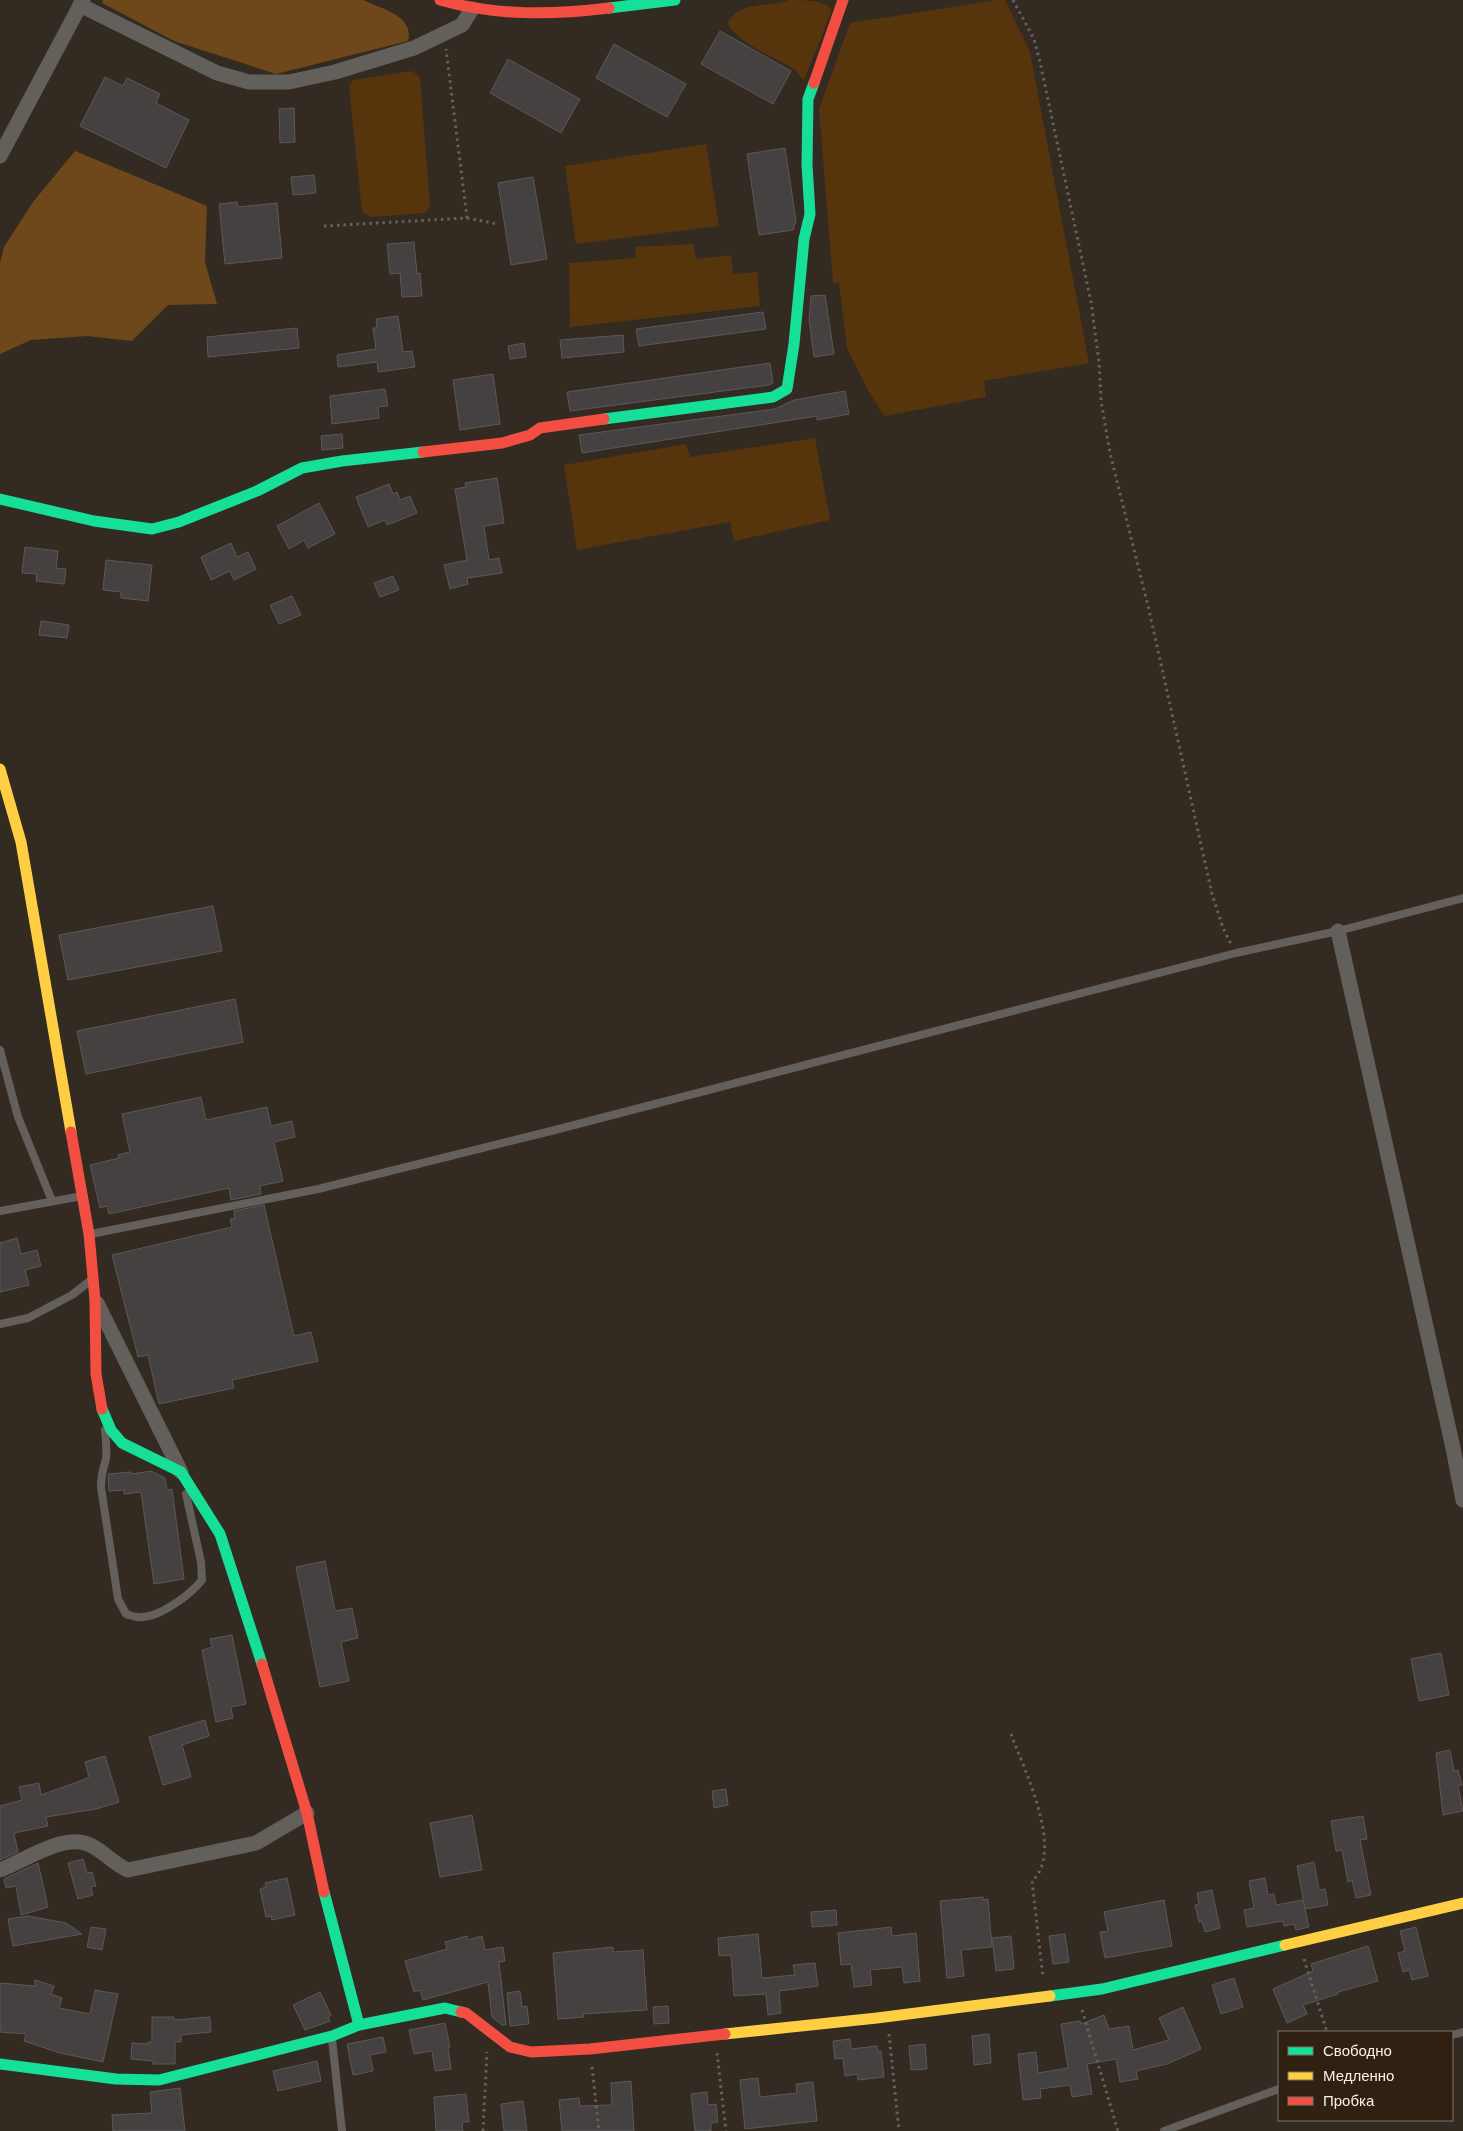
<svg xmlns="http://www.w3.org/2000/svg" width="1463" height="2131" viewBox="0 0 1463 2131" font-family="Barlow,sans-serif">
	<style>
		.green { fill: #56350d }
		.forest { fill: #6e471a }
		.building { fill: #454141; stroke: #5c5859 }
		.lines { fill: none; stroke-linecap: round; stroke-linejoin: round }
		.path { stroke: #66615c; stroke-width: 3; stroke-dasharray: 2.5 4; stroke-linecap: butt }
		.lane { stroke: #63605c; stroke-width: 8 }
		.street { stroke: #63605c; stroke-width: 15 }
		.fast { stroke: #16e098; stroke-width: 11 }
		.slow { stroke: #ffcf43; stroke-width: 11 }
		.jam { stroke: #f24e42; stroke-width: 11 }
	</style>
	<rect width="100%" height="100%" fill="#332a21"/>
	<g class="green">
		<path d="M789,0c16,0 35,0 43,10l-28,70c-4,-3 -6,-8 -10,-11 -17,-11 -62,-28 -66,-47 14,-22 40,-14 61,-22z"/>
		<polygon points="997,0 1005,0 1030,52 1089,363 984,381 986,397 884,416 869,392 847,348 839,283 833,282 819,109 850,23"/>
		<polygon points="412,71 420,77 430,206 425,213 371,217 362,211 349,87 353,80"/>
		<polygon points="706,144 719,226 576,244 565,166"/>
		<polygon points="693,244 696,259 731,255 733,274 757,272 760,306 570,327 569,263 636,258 635,247"/>
		<polygon points="815,438 830,520 734,541 730,522 577,550 564,465 686,444 690,457"/>
	</g>
	<g class="forest">
		<path d="M103,0h260c17,8 52,16 45,41l-132,33 -102,-33 -72,-38z"/>
		<polygon points="75,151 207,206 205,262 217,304 168,305 132,341 87,336 31,340 0,354 0,263 4,247 33,202"/>
	</g>
	<g class="building">
		<polygon points="720,31 791,71 773,104 701,64"/>
		<polygon points="614,44 686,84 667,117 596,78"/>
		<polygon points="508,59 580,99 561,133 490,93"/>
		<polygon points="105,77 123,86 127,78 160,94 156,103 189,120 166,168 80,126"/>
		<polygon points="294,108 295,142 280,143 279,109"/>
		<polygon points="785,148 796,221 793,230 759,235 747,154"/>
		<polygon points="314,175 316,193 293,195 291,177"/>
		<polygon points="533,177 547,259 511,265 498,183"/>
		<polygon points="237,202 238,207 277,203 282,258 225,264 219,204"/>
		<polygon points="414,242 417,274 420,273 422,296 402,297 400,273 390,274 387,244"/>
		<polygon points="825,295 834,354 814,357 809,320 811,296"/>
		<polygon points="763,312 766,329 639,346 636,329"/>
		<polygon points="398,316 403,352 412,351 415,367 378,372 377,362 338,367 337,355 376,349 373,328 377,328 376,319"/>
		<polygon points="297,328 299,348 208,357 207,337"/>
		<polygon points="623,335 624,352 562,358 560,340"/>
		<polygon points="524,343 526,357 510,359 508,346"/>
		<polygon points="770,363 773,383 769,385 570,411 567,392"/>
		<polygon points="493,374 500,424 460,430 453,380"/>
		<polygon points="385,389 388,406 378,407 379,418 332,424 330,396"/>
		<polygon points="845,391 849,414 817,420 817,416 582,453 579,435 775,409 794,400"/>
		<polygon points="342,434 343,448 322,450 321,436"/>
		<polygon points="497,478 504,523 484,526 489,560 499,558 502,573 467,578 468,584 450,589 444,565 467,560 455,489 466,487 465,483"/>
		<polygon points="389,484 393,494 397,492 400,500 410,496 417,513 387,525 385,520 368,527 356,497"/>
		<polygon points="319,503 335,534 308,548 304,540 289,549 277,526"/>
		<polygon points="231,543 237,557 248,552 256,569 234,580 230,571 211,580 201,557"/>
		<polygon points="25,547 58,551 56,568 66,569 64,584 36,581 37,574 22,573"/>
		<polygon points="106,560 152,565 148,601 121,598 121,592 103,590"/>
		<polygon points="393,576 399,590 380,597 374,583"/>
		<polygon points="292,596 301,615 279,624 270,605"/>
		<polygon points="41,621 69,625 67,638 39,635"/>
		<polygon points="213,906 222,951 68,980 59,935"/>
		<polygon points="235,999 243,1042 86,1074 77,1031"/>
		<polygon points="201,1097 206,1120 267,1107 271,1126 292,1121 295,1137 274,1142 283,1181 260,1186 261,1194 231,1200 229,1188 109,1214 107,1206 100,1208 90,1165 119,1158 118,1155 130,1152 122,1114"/>
		<polygon points="264,1205 294,1336 311,1332 318,1361 232,1380 234,1388 159,1404 148,1355 138,1357 112,1255 232,1227 230,1219 235,1218 234,1211"/>
		<polygon points="17,1238 21,1254 37,1250 41,1266 25,1270 29,1285 0,1292 0,1243"/>
		<polygon points="151,1471 165,1478 167,1490 172,1489 184,1579 154,1584 141,1492 124,1494 124,1490 109,1491 108,1474 131,1472 131,1474"/>
		<polygon points="325,1561 335,1611 352,1608 358,1638 341,1642 349,1681 320,1687 296,1567"/>
		<polygon points="232,1635 246,1704 231,1707 233,1718 216,1722 202,1650 212,1647 210,1639"/>
		<polygon points="1441,1653 1449,1695 1419,1701 1411,1659"/>
		<polygon points="205,1720 209,1736 182,1745 191,1777 163,1785 149,1737"/>
		<polygon points="1450,1750 1454,1771 1458,1770 1462,1785 1458,1786 1463,1811 1443,1815 1436,1753"/>
		<polygon points="105,1756 119,1802 96,1809 46,1817 48,1826 14,1833 18,1852 0,1860 0,1806 22,1800 19,1787 39,1783 41,1795 83,1780 89,1777 85,1762"/>
		<polygon points="726,1789 728,1805 714,1808 712,1791"/>
		<polygon points="472,1815 482,1870 440,1877 430,1823"/>
		<polygon points="1363,1816 1367,1839 1360,1840 1371,1895 1356,1898 1352,1880 1348,1882 1342,1850 1336,1851 1331,1821"/>
		<polygon points="83,1859 87,1873 92,1872 96,1886 91,1887 93,1895 78,1899 68,1863"/>
		<polygon points="1314,1862 1319,1890 1325,1889 1328,1905 1305,1909 1297,1866"/>
		<polygon points="38,1863 48,1907 21,1915 16,1886 6,1888 4,1879"/>
		<polygon points="287,1878 295,1915 272,1920 271,1916 266,1917 260,1889 266,1887 265,1883"/>
		<polygon points="1265,1878 1268,1895 1274,1894 1276,1905 1303,1900 1309,1927 1296,1930 1294,1924 1284,1926 1283,1921 1247,1927 1244,1910 1254,1908 1249,1881"/>
		<polygon points="1212,1890 1220,1928 1205,1932 1202,1921 1199,1922 1195,1905 1199,1904 1197,1893"/>
		<polygon points="983,1897 983,1900 988,1899 992,1947 961,1950 964,1976 947,1978 940,1901"/>
		<polygon points="1164,1900 1172,1946 1105,1958 1100,1932 1108,1931 1104,1912"/>
		<polygon points="836,1910 837,1925 812,1927 811,1912"/>
		<polygon points="28,1916 66,1923 82,1934 13,1946 8,1919"/>
		<polygon points="91,1927 106,1929 102,1950 87,1947"/>
		<polygon points="891,1927 892,1936 916,1933 920,1981 904,1983 902,1967 870,1970 872,1985 854,1987 851,1964 841,1965 838,1933"/>
		<polygon points="1416,1927 1428,1976 1412,1980 1409,1970 1403,1972 1398,1953 1405,1951 1400,1931"/>
		<polygon points="758,1934 762,1978 795,1975 793,1965 815,1963 818,1986 779,1991 781,2013 768,2015 766,1994 734,1996 731,1955 719,1956 718,1938"/>
		<polygon points="1065,1934 1069,1962 1053,1964 1049,1936"/>
		<polygon points="467,1936 468,1940 482,1936 485,1950 503,1947 505,1961 499,1962 506,2025 502,2025 492,2017 488,1982 423,2000 420,1990 414,1992 405,1961 447,1949 445,1942"/>
		<polygon points="1011,1936 1014,1969 996,1971 992,1938"/>
		<polygon points="1368,1946 1378,1981 1338,1992 1338,1994 1303,2005 1307,2014 1287,2023 1273,1989 1313,1971 1311,1964"/>
		<polygon points="613,1947 613,1952 643,1950 647,2010 583,2014 584,2017 558,2019 553,1953"/>
		<polygon points="1234,1978 1243,2007 1221,2014 1212,1985"/>
		<polygon points="35,1980 54,1986 51,1994 62,1998 59,2008 90,2014 95,1990 118,1994 103,2062 60,2053 24,2041 26,2034 0,2032 0,1983 35,1986"/>
		<polygon points="520,1991 522,2007 527,2006 529,2024 510,2026 507,1993"/>
		<polygon points="320,1992 331,2015 328,2017 330,2021 305,2030 293,2005"/>
		<polygon points="668,2006 669,2023 654,2024 653,2007"/>
		<polygon points="1183,2007 1201,2049 1167,2064 1136,2071 1138,2079 1120,2082 1116,2059 1087,2064 1092,2094 1072,2097 1070,2085 1040,2089 1041,2098 1023,2100 1018,2054 1036,2052 1038,2073 1068,2068 1061,2024 1080,2021 1081,2024 1104,2015 1109,2029 1129,2026 1133,2050 1169,2040 1159,2018"/>
		<polygon points="152,2017 174,2017 174,2020 210,2017 211,2032 181,2035 181,2042 175,2042 175,2064 153,2064 153,2061 131,2059 132,2043 148,2044 148,2042 152,2042"/>
		<polygon points="445,2023 450,2047 448,2047 451,2069 435,2071 432,2051 414,2054 409,2030"/>
		<polygon points="989,2034 991,2063 974,2065 972,2036"/>
		<polygon points="383,2037 386,2052 370,2055 373,2071 353,2075 347,2044"/>
		<polygon points="850,2039 851,2049 877,2046 878,2052 881,2051 884,2077 858,2080 857,2074 845,2076 843,2058 835,2059 833,2041"/>
		<polygon points="925,2044 927,2069 911,2070 909,2046"/>
		<polygon points="317,2061 321,2081 278,2091 273,2071"/>
		<polygon points="758,2078 760,2097 797,2093 796,2084 813,2082 817,2121 745,2129 740,2080"/>
		<polygon points="631,2081 634,2131 562,2131 559,2100 579,2098 580,2106 612,2105 611,2083"/>
		<polygon points="180,2088 185,2131 113,2131 112,2115 152,2113 150,2092"/>
		<polygon points="707,2092 708,2105 716,2104 718,2122 711,2123 711,2131 695,2131 691,2094"/>
		<polygon points="466,2094 469,2122 462,2122 463,2131 436,2131 434,2097"/>
		<polygon points="523,2101 527,2131 504,2131 501,2104"/>
	</g>
	<g class="lines">
		<g class="path">
			<polyline points="1013,0 1034,39 1040,62 1091,302 1099,362 1101,401 1110,453 1149,610 1212,894 1223,928 1231,944"/>
			<polyline points="467,218 497,224"/>
			<polyline points="324,226 467,218 446,49"/>
			<path d="M1011,1734c13,36 54,117 21,147l11,97"/>
			<polyline points="1304,1959 1327,2032"/>
			<polyline points="1082,2010 1118,2131"/>
			<polyline points="889,2034 899,2131"/>
			<polyline points="717,2053 726,2131"/>
			<polyline points="592,2067 599,2131"/>
			<polyline points="483,2131 487,2052"/>
		</g>
		<g class="lane">
			<polyline points="0,1050 18,1117 52,1201"/>
			<polyline points="0,1211 82,1196"/>
			<polyline points="91,1234 318,1189 551,1131 1236,953 1338,931 1463,898"/>
			<polyline points="0,1324 28,1318 72,1295 91,1280"/>
			<path d="M105,1430c1,10 2,20 1,29 -3,12 -5,13 -5,28l17,112 8,15c4,1 8,3 12,3 20,2 52,-22 64,-37l-1,-18 -15,-68"/>
			<polyline points="1452,2035 1463,2032"/>
			<polyline points="332,2039 342,2131"/>
			<polyline points="1164,2131 1279,2089"/>
		</g>
		<g class="street">
			<polyline points="80,5 217,73 249,82 289,82 335,72 414,48 462,25 472,9"/>
			<polyline points="0,156 83,0"/>
			<polyline points="1338,931 1453,1448 1463,1500"/>
			<polyline points="97,1303 181,1472"/>
			<path d="M0,1870c24,-9 62,-36 88,-26 15,6 25,20 40,26l128,-27 51,-30"/>
		</g>
		<g class="fast">
			<polyline points="609,8 675,0"/>
			<polyline points="604,419 773,397 787,389 794,344 804,239 810,214 807,165 808,99 814,83"/>
			<polyline points="0,499 94,521 152,529 179,522 257,491 302,468 342,461 423,452"/>
			<polyline points="102,1409 111,1430 122,1443 181,1472 220,1534 262,1664"/>
			<polyline points="324,1892 359,2025"/>
			<polyline points="1050,1996 1102,1989 1285,1945"/>
			<polyline points="0,2064 116,2079 159,2080 332,2036 359,2025 445,2008 461,2012"/>
		</g>
		<g class="slow">
			<polyline points="0,769 21,842 71,1132"/>
			<polyline points="1285,1945 1463,1903"/>
			<polyline points="725,2034 877,2018 1050,1996"/>
		</g>
		<g class="jam">
			<path d="M440,0c56,16 112,15 169,8"/>
			<polyline points="814,83 843,0"/>
			<polyline points="423,452 502,443 530,435 540,428 604,419"/>
			<polyline points="71,1132 89,1234 95,1300 96,1374 102,1409"/>
			<polyline points="262,1664 307,1813 324,1892"/>
			<polyline points="461,2012 466,2013 510,2047 531,2052 590,2049 725,2034"/>
		</g>
	</g>
	<rect x="1278" y="2031" width="175" height="90" fill="#2f2011" stroke="#807366"/>
	<rect x="1288" y="2047" width="25" height="8" fill="#16e098" stroke="#807366"/>
	<text x="1323" y="2056" font-size="15" fill="#faf0e6">Свободно</text>
	<rect x="1288" y="2072" width="25" height="8" fill="#ffcf43" stroke="#807366"/>
	<text x="1323" y="2081" font-size="15" fill="#faf0e6">Медленно</text>
	<rect x="1288" y="2097" width="25" height="8" fill="#f24e42" stroke="#807366"/>
	<text x="1323" y="2106" font-size="15" fill="#faf0e6">Пробка</text>
</svg>
